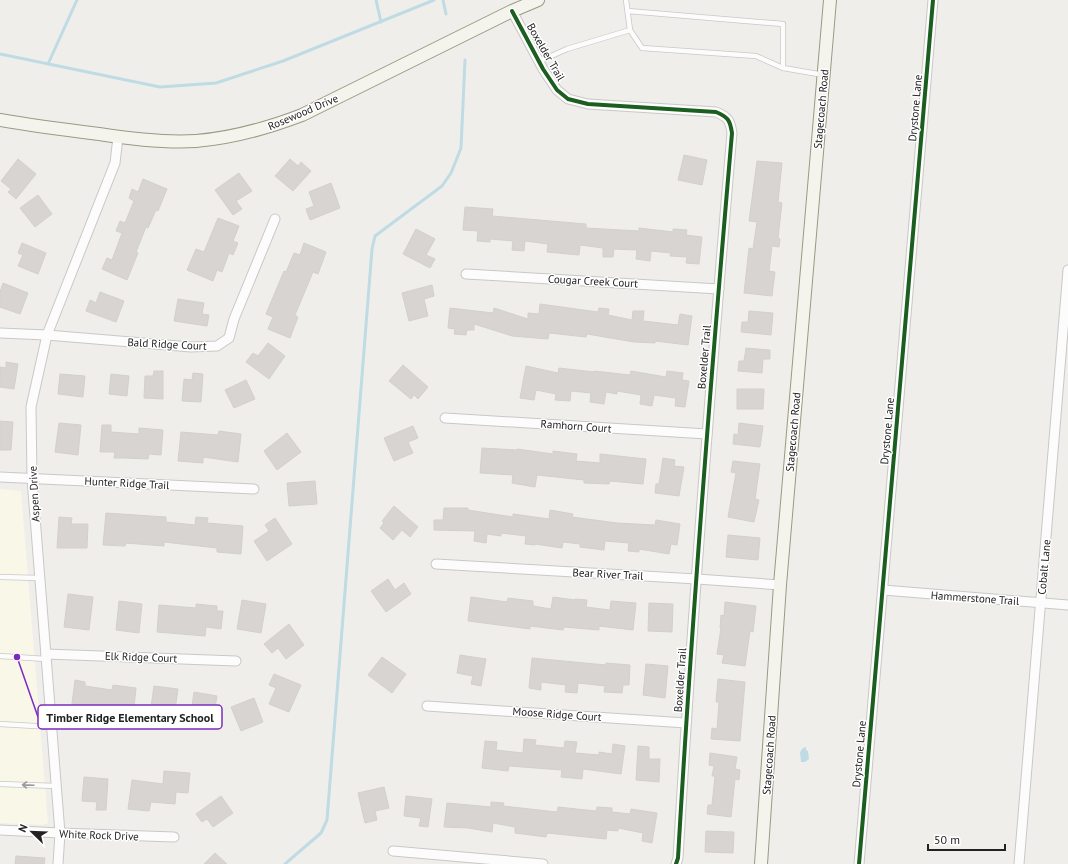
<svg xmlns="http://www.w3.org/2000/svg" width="1068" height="864" viewBox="0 0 1068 864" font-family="'PT Sans',sans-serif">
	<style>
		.education { fill: #f8f7e8 }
		.water { fill: #bfdbe3 }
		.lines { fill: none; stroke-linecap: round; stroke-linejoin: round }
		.stream { stroke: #bfdbe3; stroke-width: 3 }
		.building { fill: #d7d4d2; stroke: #d3d0cc }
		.service-casing { stroke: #c9c8c7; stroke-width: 6 }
		.minor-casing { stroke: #c9c8c7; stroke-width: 11 }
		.secondary-casing { stroke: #999a82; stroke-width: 14 }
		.service { stroke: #fdfcfc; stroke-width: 4.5 }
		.minor { stroke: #fdfcfc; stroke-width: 9 }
		.secondary { stroke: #f4f4ed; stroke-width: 12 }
		.cycleway-casing { stroke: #fff; stroke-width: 6 }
		.cycleway { stroke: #1b5e20; stroke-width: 4 }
		.oneway { stroke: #9a9a9a }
		.labels { text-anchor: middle; stroke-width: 3; stroke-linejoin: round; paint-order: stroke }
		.street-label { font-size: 11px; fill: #222; stroke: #fff }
		.leader { fill: none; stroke: #7b2cbf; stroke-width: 1.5 }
		.callout-dot { fill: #7b2cbf; stroke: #fff; stroke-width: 1.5 }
		.callout { fill: #fff; stroke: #7b2cbf; stroke-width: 1.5 }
		.callout-label { font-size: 12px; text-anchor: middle; font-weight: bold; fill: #222 }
	</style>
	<rect width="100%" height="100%" fill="#f0eeeb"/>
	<polygon class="education" points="0,489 21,491 48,823 42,825 0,823"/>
	<polygon class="water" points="806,747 806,750 808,751 809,759 805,762 801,762 800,752 803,748"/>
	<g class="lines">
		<g class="stream">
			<polyline points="376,0 381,22"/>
			<polyline points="443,0 446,14"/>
			<polyline points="0,54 160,87 216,83 283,61 434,0"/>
			<polyline points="48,64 77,0"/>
			<polyline points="285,864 321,833 327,820 372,249 375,236 442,186 451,173 461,148 465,60"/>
		</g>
	</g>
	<g class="building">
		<polygon points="684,155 707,160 702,185 678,180"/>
		<polygon points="18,159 36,174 16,199 8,192 11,189 1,181"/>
		<polygon points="290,159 298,166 301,162 311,171 293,191 275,176"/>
		<polygon points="757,161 782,163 778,202 782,203 778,238 780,239 779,247 772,246 769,271 775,272 772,296 744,293 749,248 753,249 757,222 749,221"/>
		<polygon points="239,173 252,191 236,201 242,209 233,215 215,190"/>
		<polygon points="143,179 167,189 158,211 156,210 148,228 146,227 136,252 138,253 127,280 102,269 107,258 112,260 122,233 116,231 120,221 125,223 134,201 129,198 132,189 138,192"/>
		<polygon points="331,183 340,208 310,220 306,209 314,206 309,192"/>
		<polygon points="38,195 52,214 35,227 20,208"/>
		<polygon points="465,207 493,209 492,216 586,224 586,228 639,231 639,228 673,232 673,229 687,230 686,235 702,237 699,264 686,263 687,257 670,256 671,253 651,251 650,261 636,259 637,250 614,249 613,257 603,257 603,248 580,245 579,255 547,252 548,244 525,241 524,251 512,250 513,241 490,239 490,242 477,241 478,231 463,230"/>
		<polygon points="218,218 239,226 233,241 238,243 233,255 229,253 222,272 217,270 213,281 187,270 196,249 204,252"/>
		<polygon points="416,229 435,239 426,255 435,259 430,268 403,254"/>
		<polygon points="22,243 46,253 38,274 18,266 23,255 18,253"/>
		<polygon points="304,243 326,252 318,274 313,272 295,315 298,317 290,338 268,329 273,317 266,314 284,271 286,272 294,253 300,255"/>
		<polygon points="3,283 28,293 20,314 0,307 0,292"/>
		<polygon points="432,285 434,296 424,299 428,316 409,321 402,293"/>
		<polygon points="100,292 124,301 116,322 86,311 90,300 96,303"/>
		<polygon points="178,299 204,303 202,314 209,315 207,326 174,321"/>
		<polygon points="540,304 598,312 599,308 609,309 608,315 632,320 633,311 644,311 643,321 678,325 680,314 692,316 688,345 655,341 655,343 634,342 587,334 586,337 549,333 548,339 512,336 474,324 474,330 467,330 466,335 454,334 455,329 448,328 450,308 493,313 494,308 528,319 528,313 539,314"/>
		<polygon points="749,311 773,313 771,335 741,332 742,322 748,322"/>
		<polygon points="268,343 285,356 269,379 246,362 253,353 258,356"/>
		<polygon points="746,348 770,350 770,359 763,359 762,373 738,371 739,361 744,361"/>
		<polygon points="6,362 18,364 14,389 0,387 0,367 6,368"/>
		<polygon points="403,365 428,387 418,399 414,395 411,399 389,381"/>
		<polygon points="526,366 558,373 559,368 594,372 594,371 630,375 631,371 666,377 667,371 683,373 682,380 689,381 685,407 675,406 676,398 654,395 652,406 640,404 641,395 617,391 617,394 606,392 604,404 590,402 591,393 571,391 570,401 555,400 556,394 536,390 534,400 520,398"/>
		<polygon points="154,371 163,371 163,399 144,398 145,376 153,376"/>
		<polygon points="193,373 203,374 201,402 182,401 184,379 192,380"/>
		<polygon points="60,374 85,376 83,397 58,394"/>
		<polygon points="111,374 129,376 127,396 109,394"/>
		<polygon points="246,380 255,399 234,408 225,390"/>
		<polygon points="737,389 764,389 763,409 737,409"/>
		<polygon points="0,421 13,422 11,450 0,450"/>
		<polygon points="59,423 81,425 78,455 55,452"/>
		<polygon points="739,423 763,426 760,447 733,444 734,434 738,435"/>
		<polygon points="102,425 111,425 111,432 139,434 139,428 163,430 161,455 149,454 148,459 124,458 114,458 115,452 100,452"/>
		<polygon points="413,426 418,438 408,442 413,453 394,461 384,438"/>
		<polygon points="219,431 241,434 238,462 203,457 203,463 178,461 181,432 218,435"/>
		<polygon points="287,433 301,452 277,470 264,451"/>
		<polygon points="482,448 517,450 517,449 553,454 553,451 577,454 576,461 600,463 600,454 646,459 643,484 610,481 609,484 584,483 584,480 537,475 535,487 512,483 513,475 480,473"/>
		<polygon points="663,458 675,460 674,466 684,467 679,496 655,493 656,484 659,484"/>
		<polygon points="733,461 760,464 755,499 759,500 754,522 728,517 736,473 731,472"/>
		<polygon points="315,481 317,504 289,506 287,483"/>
		<polygon points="394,506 418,527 410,537 402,530 393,540 380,528 384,523 382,521"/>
		<polygon points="444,508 468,508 468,510 513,517 513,514 549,519 550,510 573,514 572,517 617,523 655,525 656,520 680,524 677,545 671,544 669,554 639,549 639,552 628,551 629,543 605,541 604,550 580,547 580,544 563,542 562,548 535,544 535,545 525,544 526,536 501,533 501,536 487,534 486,543 474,541 475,531 434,530 434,520 443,520"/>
		<polygon points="106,513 166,517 166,522 195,525 196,517 208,518 207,523 243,526 241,554 217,552 217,548 164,542 164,546 126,543 125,546 103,545"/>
		<polygon points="59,517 72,518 71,524 88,524 87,548 57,548"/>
		<polygon points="275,518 292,544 267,561 254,541 269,531 265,525"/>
		<polygon points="728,535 760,538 758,560 726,557"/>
		<polygon points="388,579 395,590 404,583 411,594 386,612 371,591"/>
		<polygon points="68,594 93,597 89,630 64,627"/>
		<polygon points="471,597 507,602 508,598 533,601 533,606 551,609 553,597 575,600 575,599 587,600 586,607 610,610 611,601 636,603 633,630 599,626 599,630 564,627 563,630 530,626 530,629 468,621"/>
		<polygon points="242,600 266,604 261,633 237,629"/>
		<polygon points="119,601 142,604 139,633 116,630"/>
		<polygon points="725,602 756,606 753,632 750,631 745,666 722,663 724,655 717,654 721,628 720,628 721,615 724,616"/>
		<polygon points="649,603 673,604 672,632 648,631"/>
		<polygon points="196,604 217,606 217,611 223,611 221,629 206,627 205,636 157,632 159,605 196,608"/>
		<polygon points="289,624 304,645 286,659 278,648 272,653 264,644"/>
		<polygon points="460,655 486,659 481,686 471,684 473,676 457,673"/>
		<polygon points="382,657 406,674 392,693 368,675"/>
		<polygon points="532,658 606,665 606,663 630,665 629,685 623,685 622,693 604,692 605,686 578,683 577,693 565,692 566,685 541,682 541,690 529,688"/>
		<polygon points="646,664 668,666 665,698 643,695"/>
		<polygon points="274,674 301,685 289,712 269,704 276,688 269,685"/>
		<polygon points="718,679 745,682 740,741 711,739 712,728 717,729 719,702 716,702"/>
		<polygon points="75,680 85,682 85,686 112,690 113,685 136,688 133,717 96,713 95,722 70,719"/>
		<polygon points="154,686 178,689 174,717 150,714"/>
		<polygon points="194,692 217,696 212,724 190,720"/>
		<polygon points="254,698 263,722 241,731 231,707"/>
		<polygon points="524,739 536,740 535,745 564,748 565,741 577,742 575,753 599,755 599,752 612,754 613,744 625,746 621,774 583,769 582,779 561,777 562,770 509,766 508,771 482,768 485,741 497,742 496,750 523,753"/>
		<polygon points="638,746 649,747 649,759 660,759 659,782 636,780"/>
		<polygon points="710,753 737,757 735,769 740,770 739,780 735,779 731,817 707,814 708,805 712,805 715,776 712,776 714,766 709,765"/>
		<polygon points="164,771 190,773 188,793 176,792 175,804 151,802 149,811 128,809 132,780 163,784"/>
		<polygon points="84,777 108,779 106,810 96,810 97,802 82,801"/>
		<polygon points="384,787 389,808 375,811 377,820 365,823 358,793"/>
		<polygon points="221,796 233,813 213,827 207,819 202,822 196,814"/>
		<polygon points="406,796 432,799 428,827 419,826 421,818 404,816"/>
		<polygon points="491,802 504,803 503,806 557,812 558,807 596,811 597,807 612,808 612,812 630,814 631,809 657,813 652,843 642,841 643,833 618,828 618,831 607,830 606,839 547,833 546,837 515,833 515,827 493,823 492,832 468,828 444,827 447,803 491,807"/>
		<polygon points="706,831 734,832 733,853 705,852"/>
		<polygon points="215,853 227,864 204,864"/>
		<polygon points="16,856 45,858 44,864 15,864"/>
	</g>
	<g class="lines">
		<defs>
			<g id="service">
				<polyline points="628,11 783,24 783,68 824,75"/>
				<polyline points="630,30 642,48 756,56 783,68"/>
				<polyline points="540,61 567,49 630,30 626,0"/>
				<polyline points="0,577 40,578"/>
				<polyline points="0,656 46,659"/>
				<polyline points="0,724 52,727"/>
				<polyline points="0,784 56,786"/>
			</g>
			<g id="minor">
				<path d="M512,11l31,58 14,21 11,9 20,5 128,8c12,5 14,8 16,21 -21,242 -40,483 -54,725l-2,6"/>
				<polyline points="466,274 719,289"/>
				<polyline points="0,333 47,335 191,347 217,346 229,338 234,319 275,219"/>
				<polyline points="445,418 707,434"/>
				<polyline points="0,477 254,489"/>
				<polyline points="436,564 697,579 780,585"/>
				<polyline points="883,590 1068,605"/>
				<polyline points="46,654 236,661"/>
				<polyline points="427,706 686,723"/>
				<polyline points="0,830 60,833 174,837"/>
				<polyline points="393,851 543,864"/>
				<polyline points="58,864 60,833 32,479 31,407 47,335 115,163 118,137"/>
				<polyline points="859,864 933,0"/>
				<polyline points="1019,864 1068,270"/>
			</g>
			<g id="secondary">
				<path d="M0,120c33,6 66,10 99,14 32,5 65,9 97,7 37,-3 72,-13 106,-26l210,-104 26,-11"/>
				<polyline points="761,864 780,585 830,0"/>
			</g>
		</defs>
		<use href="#service" class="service-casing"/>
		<use href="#minor" class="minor-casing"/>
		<use href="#secondary" class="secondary-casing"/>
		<use href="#service" class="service"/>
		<use href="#minor" class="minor"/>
		<use href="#secondary" class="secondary"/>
		<defs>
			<g id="cycleway">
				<path d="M512,11l31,58 14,21 11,9 20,5 128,8c12,5 14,8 16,21 -21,242 -40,483 -54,725l-2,6"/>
				<polyline points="859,864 933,0"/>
			</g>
		</defs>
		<use href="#cycleway" class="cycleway-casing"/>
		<use href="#cycleway" class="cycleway"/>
	</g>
	<defs><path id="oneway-shaft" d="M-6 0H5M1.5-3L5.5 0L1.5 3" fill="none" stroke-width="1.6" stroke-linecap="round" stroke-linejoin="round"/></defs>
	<use class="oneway" href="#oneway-shaft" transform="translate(28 785) rotate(-178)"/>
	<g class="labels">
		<g class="street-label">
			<text transform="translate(546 52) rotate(60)" y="4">Boxelder Trail</text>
			<text transform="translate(915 108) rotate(-85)" y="4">Drystone Lane</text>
			<text transform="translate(821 109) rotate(-85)" y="4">Stagecoach Road</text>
			<text transform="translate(303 112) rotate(-23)" y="4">Rosewood Drive</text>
			<text transform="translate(593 281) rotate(3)" y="4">Cougar Creek Court</text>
			<text transform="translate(167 344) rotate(3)" y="4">Bald Ridge Court</text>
			<text transform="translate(704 357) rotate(-85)" y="4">Boxelder Trail</text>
			<text transform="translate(576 426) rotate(4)" y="4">Ramhorn Court</text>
			<text transform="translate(887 431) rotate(-85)" y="4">Drystone Lane</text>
			<text transform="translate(793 432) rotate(-85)" y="4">Stagecoach Road</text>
			<text transform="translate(127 483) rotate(3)" y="4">Hunter Ridge Trail</text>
			<text transform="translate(34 494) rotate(-93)" y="4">Aspen Drive</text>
			<text transform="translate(1044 567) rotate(-85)" y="4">Cobalt Lane</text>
			<text transform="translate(608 574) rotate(3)" y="4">Bear River Trail</text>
			<text transform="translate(975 598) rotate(4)" y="4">Hammerstone Trail</text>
			<text transform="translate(141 657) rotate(2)" y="4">Elk Ridge Court</text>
			<text transform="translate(680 680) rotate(-86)" y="4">Boxelder Trail</text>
			<text transform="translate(557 714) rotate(4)" y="4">Moose Ridge Court</text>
			<text transform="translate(859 754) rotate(-85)" y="4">Drystone Lane</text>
			<text transform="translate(769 755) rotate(-86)" y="4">Stagecoach Road</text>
			<text transform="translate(99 835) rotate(2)" y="4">White Rock Drive</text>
		</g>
	</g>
	<path class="leader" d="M17 657L38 717"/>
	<circle class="callout-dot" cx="17" cy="657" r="4"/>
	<rect class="callout" x="38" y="705" width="184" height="24" rx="4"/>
	<g class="callout-label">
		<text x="130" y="722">Timber Ridge Elementary School</text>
	</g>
	<g transform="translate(32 832) rotate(293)" stroke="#ffffff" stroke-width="3" paint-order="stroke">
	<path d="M0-3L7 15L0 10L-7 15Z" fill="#222222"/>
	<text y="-6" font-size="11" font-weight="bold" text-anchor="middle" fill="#222222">N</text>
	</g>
	<path d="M928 844v6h77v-6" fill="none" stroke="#222222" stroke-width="2"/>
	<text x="934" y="844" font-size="12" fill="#222222" stroke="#ffffff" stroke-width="3" paint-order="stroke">50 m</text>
</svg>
